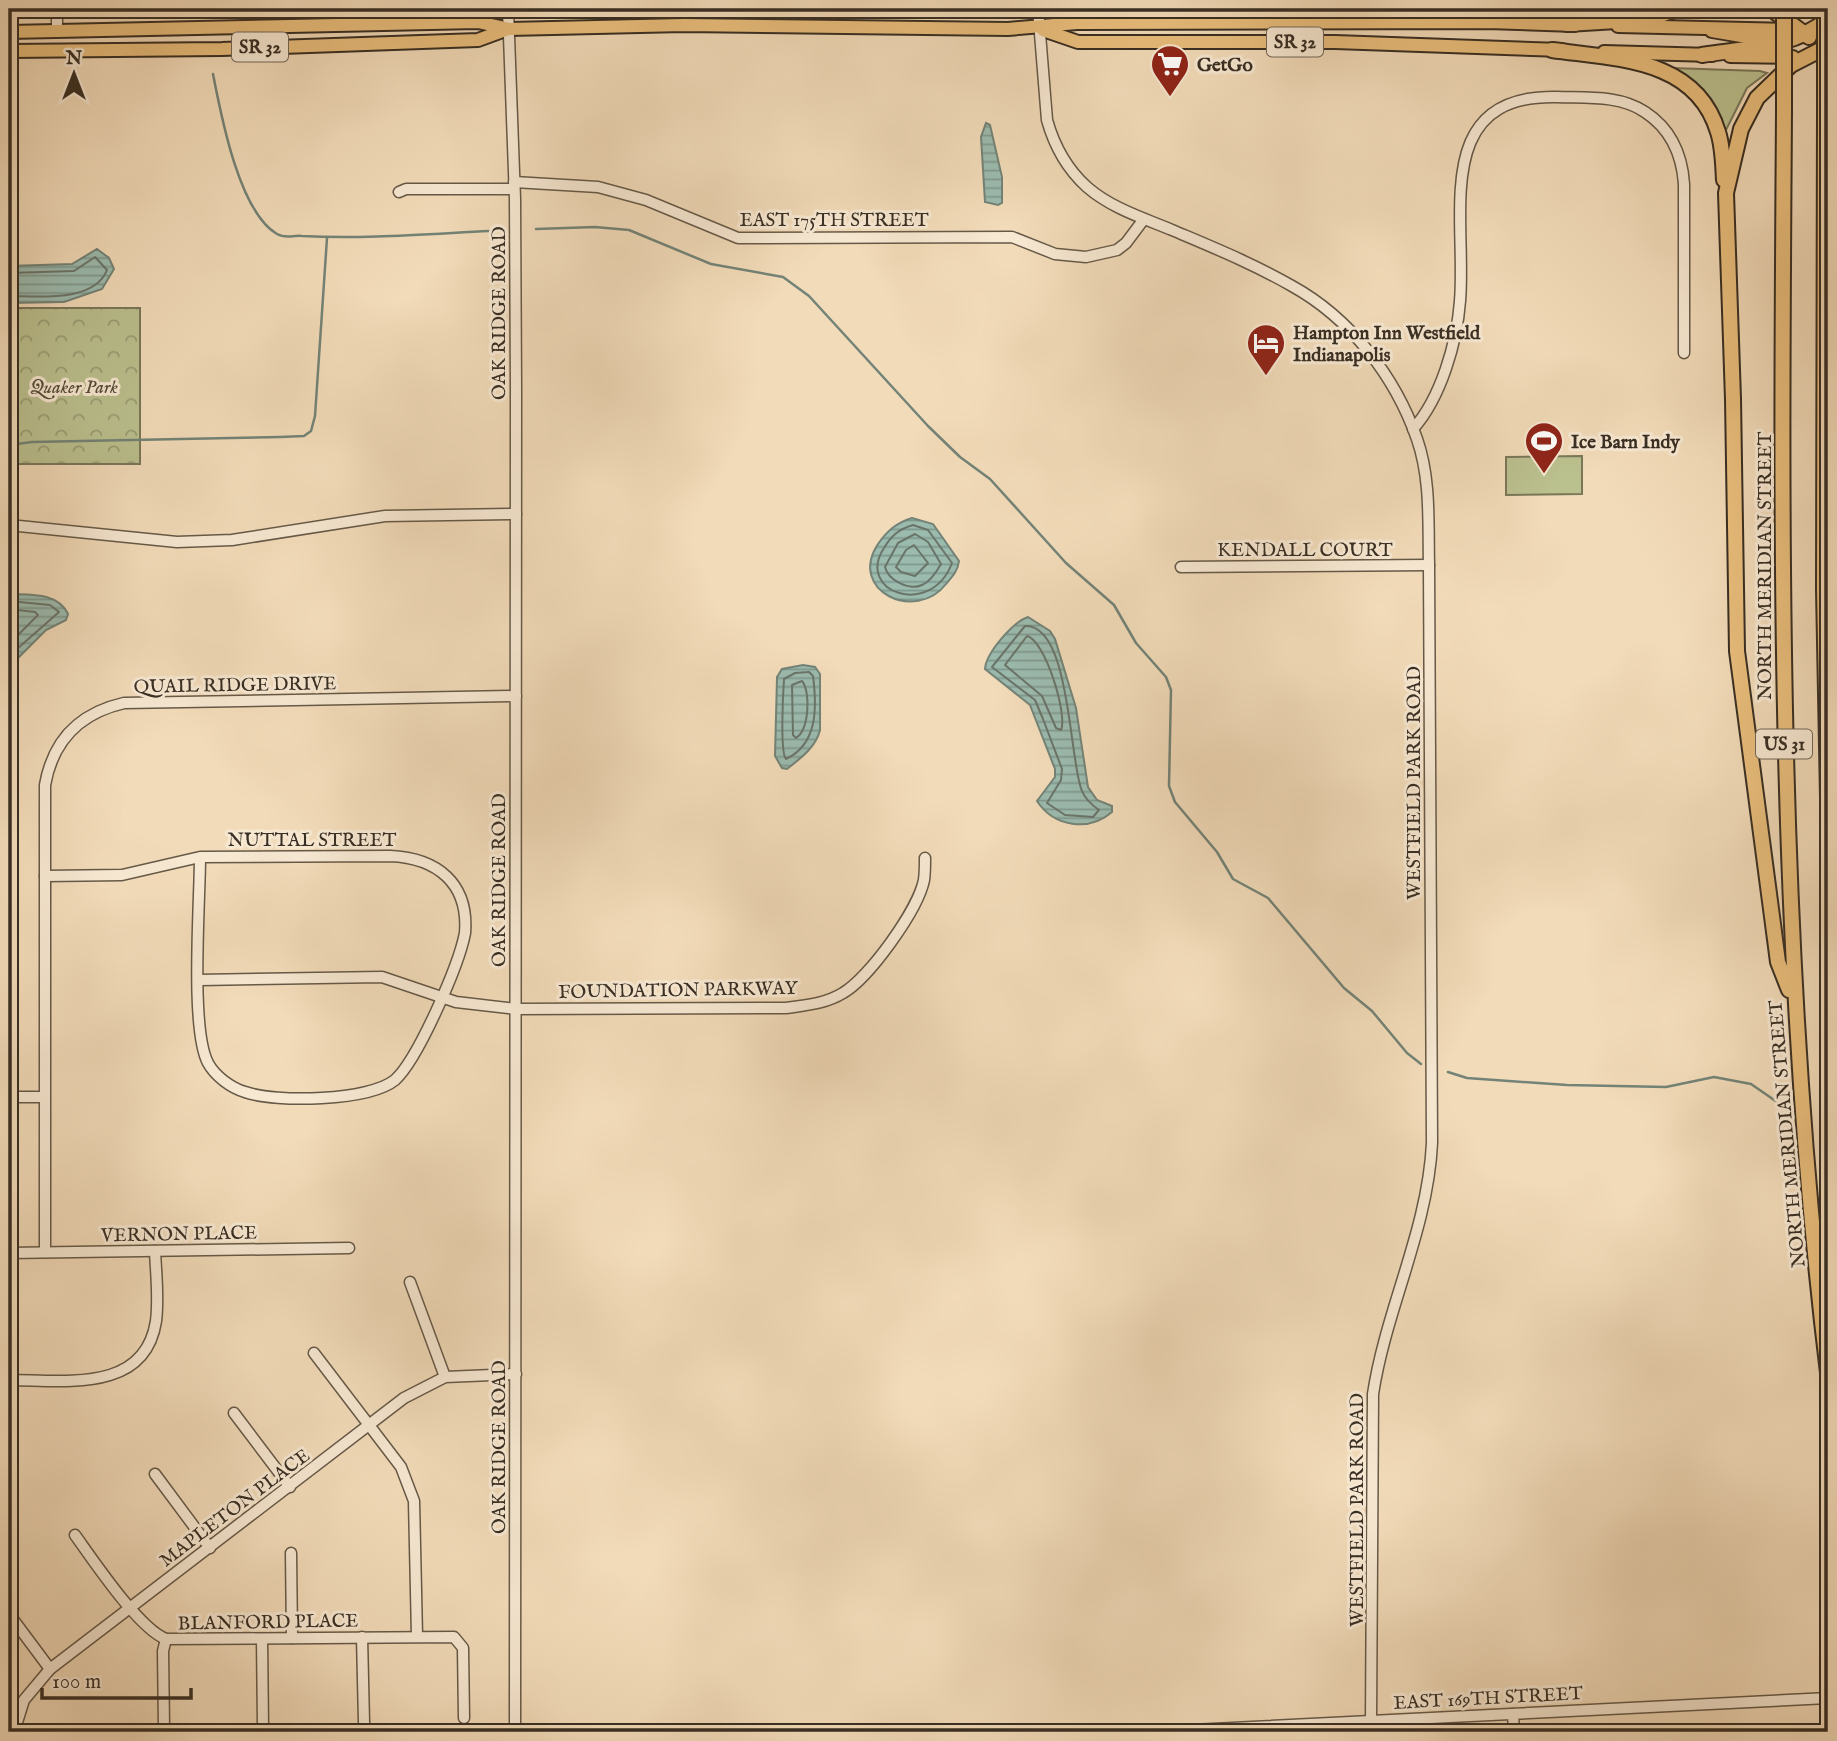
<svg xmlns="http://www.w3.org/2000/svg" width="1837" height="1741" viewBox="0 0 1837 1741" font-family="'IM FELL English',serif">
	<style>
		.grass { fill: #bbc08f; stroke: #7a7759; stroke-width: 2 }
		.park { fill: url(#park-crowns); stroke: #7a7759; stroke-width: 2 }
		.water { fill: url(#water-rules); stroke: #738377; stroke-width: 2 }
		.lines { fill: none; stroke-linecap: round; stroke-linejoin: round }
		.shore { stroke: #6a7469; stroke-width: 2 }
		.stream { stroke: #738377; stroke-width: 2.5 }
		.minor-casing { stroke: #665948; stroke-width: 13 }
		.major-casing { stroke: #382e23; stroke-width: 16 }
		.highway-casing { stroke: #382e23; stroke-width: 18 }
		.minor { stroke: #f7e8d2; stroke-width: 10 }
		.major { stroke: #e9be7c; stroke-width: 12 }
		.highway { stroke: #e9be7c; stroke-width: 14 }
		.highway-bridge-casing { stroke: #382e23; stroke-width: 18; stroke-linecap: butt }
		.highway-bridge { stroke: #e9be7c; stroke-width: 14 }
		.labels { text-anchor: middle; stroke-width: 6; stroke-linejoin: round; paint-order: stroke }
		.shield { fill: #f7e8d2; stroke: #716658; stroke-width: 2 }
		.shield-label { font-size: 18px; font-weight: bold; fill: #382e23 }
		.poi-label { font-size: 19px; font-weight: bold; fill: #382e23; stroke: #f7e8d2; text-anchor: start }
		.street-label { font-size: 19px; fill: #382e23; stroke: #f7e8d2 }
		.park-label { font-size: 19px; font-style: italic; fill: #524b39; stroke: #f7e8d2 }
	</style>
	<defs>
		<pattern id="park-crowns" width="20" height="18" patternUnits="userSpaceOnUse" patternTransform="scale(1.75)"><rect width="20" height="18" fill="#bbc08f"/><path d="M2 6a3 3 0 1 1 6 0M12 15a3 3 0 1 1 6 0" fill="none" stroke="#999c74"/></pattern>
		<pattern id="water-rules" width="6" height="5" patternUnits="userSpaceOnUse" patternTransform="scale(1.75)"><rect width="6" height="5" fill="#9bbbaf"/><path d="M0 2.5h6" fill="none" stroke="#7f988e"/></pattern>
	</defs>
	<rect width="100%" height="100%" fill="#f2dbb9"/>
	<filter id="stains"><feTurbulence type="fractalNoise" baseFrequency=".00286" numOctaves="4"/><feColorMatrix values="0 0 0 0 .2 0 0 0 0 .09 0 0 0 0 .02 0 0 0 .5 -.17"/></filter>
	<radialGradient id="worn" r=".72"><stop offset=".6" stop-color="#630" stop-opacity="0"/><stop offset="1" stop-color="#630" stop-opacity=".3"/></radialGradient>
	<g class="grass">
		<polygon points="1689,9 1757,9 1762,13 1682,12"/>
		<polygon points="1672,68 1760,71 1767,73 1747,88 1725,132 1697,85"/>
		<polygon points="1582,456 1582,494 1506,495 1506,457"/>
	</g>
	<rect class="park" x="9" y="308" width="131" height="156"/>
	<g class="water">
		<polygon points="986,123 990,125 1002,177 1002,203 998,205 985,202 981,137"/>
		<polygon points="97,249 109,258 114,269 102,289 64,302 9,303 9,266 72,264"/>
		<path d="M912,518l21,6 26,37c-1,10 -7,16 -13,23 -30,39 -99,7 -68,-40 9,-13 18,-21 34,-26z"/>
		<path d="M9,594c21,1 49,-2 59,20l-2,6 -20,10 -37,37z"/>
		<path d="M1028,617l22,14 5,8 21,69 12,79 9,13 15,6v6c-23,20 -58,15 -75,-11l18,-24v-8l-25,-64 -45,-36c1,-16 28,-47 43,-52z"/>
		<path d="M803,665l12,2 5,7v56c-4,17 -19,28 -33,39l-5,-1 -7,-12 2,-79 5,-8z"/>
	</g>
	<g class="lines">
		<g class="shore">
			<path d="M9,273l65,-2 21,-14 12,13c-13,33 -70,26 -98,26"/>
			<path d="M913,525l15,5 24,33c-21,56 -97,29 -68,-15 7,-12 15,-19 29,-23z"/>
			<path d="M915,534l13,8 13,22c-4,7 -11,18 -19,21 -13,6 -34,-5 -37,-18l13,-24z"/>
			<polygon points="914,545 928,563 915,576 901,572 896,567 906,550"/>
			<polyline points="9,601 50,605 59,612 9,656"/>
			<polyline points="9,609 35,612 38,615 9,644"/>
			<path d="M1025,626c46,-2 44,136 57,165 3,8 10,14 17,19l-6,7 -28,-2 -18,-12 14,-23 1,-11 -19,-50 -8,-19 -43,-33z"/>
			<path d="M1027,636c18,4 41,79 34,94l-5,-2 -14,-32 -37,-31z"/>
			<path d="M795,673l14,-1 4,4c4,31 5,68 -27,83 -6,-6 -3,-66 -2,-80z"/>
			<path d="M802,681c9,11 7,49 -6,57l-3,-3 -1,-50z"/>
		</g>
		<g class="stream">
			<path d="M213,74c8,41 26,138 64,160 9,5 16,1 25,2 62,3 125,-2 187,-5"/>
			<polyline points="536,229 595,227 629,230 711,264 783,277 809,296 928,426 960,457 990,479 1066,563 1114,605 1136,643 1166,677 1171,690 1169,786 1175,802 1217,852 1233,879 1268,898 1344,988 1372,1011 1407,1053 1421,1064"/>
			<polyline points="9,445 32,442 280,437 304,436 311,431 315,416 327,238"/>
			<polyline points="1448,1072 1467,1078 1567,1085 1666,1087 1714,1077 1751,1084 1780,1104"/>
		</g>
		<defs>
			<g id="minor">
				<polyline points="57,9 57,32"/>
				<polyline points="508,9 515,199 516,389 515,1732"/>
				<path d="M1038,9l9,111c7,25 20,49 40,67 24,21 56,31 85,43 40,17 82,34 120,56 58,32 103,90 125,153 14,40 11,84 12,126l3,578c-4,86 -46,166 -59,251l-2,327"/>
				<polyline points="1285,24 1285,9"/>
				<polyline points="514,182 598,187 646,200 738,238 1012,237 1055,254 1086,257 1117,250 1126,243 1144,219"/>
				<polyline points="399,192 406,189 514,189"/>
				<path d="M1413,429c28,-31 44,-87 47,-128 7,-84 -30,-207 97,-204 30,1 63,-2 88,15 26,17 37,42 39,72v169"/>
				<polyline points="9,525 177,542 232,540 385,516 516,514"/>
				<polyline points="1181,567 1429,565"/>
				<path d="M45,876l77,-1 78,-18 190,-1c47,2 79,27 75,77 -6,32 -47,126 -70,147 -26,21 -119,23 -150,12 -14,-4 -30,-16 -37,-29 -18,-34 -8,-161 -8,-206"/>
				<path d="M199,980l183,-3 74,25 60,7 270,-1c20,-3 39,-4 57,-15 26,-15 75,-83 81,-113 1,-7 1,-15 1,-22"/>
				<polyline points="9,1097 44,1097"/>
				<path d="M45,1252v-467c8,-45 35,-72 79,-82l392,-7"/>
				<polyline points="9,1253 349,1248"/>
				<polyline points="410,1282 445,1377"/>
				<polyline points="314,1353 401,1467 414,1501 417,1636"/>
				<path d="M9,1380c54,0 136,14 147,-59 3,-23 0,-47 -1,-70"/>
				<polyline points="234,1413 290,1487"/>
				<polyline points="155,1474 210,1548"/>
				<path d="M75,1535c18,25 64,94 91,104l288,-2 9,11 1,70"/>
				<polyline points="291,1553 292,1638"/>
				<polyline points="9,1614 50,1669"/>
				<polyline points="362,1637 364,1723"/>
				<polyline points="262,1639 263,1727"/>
				<polyline points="1513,1714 1514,1732"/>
				<polyline points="164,1729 163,1651 166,1639"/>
				<polyline points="14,1732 24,1700 50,1669 404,1398 445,1377 516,1374"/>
				<polyline points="1152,1732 1828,1698"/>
			</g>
			<g id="major">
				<polyline points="1618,26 1792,30"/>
				<polyline points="1043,30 1078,42 1335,42 1562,50"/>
				<polyline points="9,32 478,22 509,29 684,25 1008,29 1077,23 1488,22 1575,25"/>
				<polyline points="9,51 222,49 478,40 508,29"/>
				<polyline points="1604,52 1712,55"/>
				<polyline points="1730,56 1793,57"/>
			</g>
			<g id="highway">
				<polyline points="1771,9 1809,37"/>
				<polyline points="1567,24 1650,19 1677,9"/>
				<polyline points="1712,30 1777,41"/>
				<path d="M1552,50c64,9 144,8 166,82 5,15 5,32 6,48"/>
				<path d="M1702,55c44,-7 91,-7 126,-36"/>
				<path d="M1784,113c-3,421 -7,842 44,1260"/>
				<polyline points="1825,113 1824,590 1828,797"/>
				<polyline points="1789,990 1778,962 1737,651 1733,399 1726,193 1741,129 1757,98 1791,65 1828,46"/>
			</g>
		</defs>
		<use href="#minor" class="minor-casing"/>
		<use href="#major" class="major-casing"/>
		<use href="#highway" class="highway-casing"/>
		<use href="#minor" class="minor"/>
		<use href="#major" class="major"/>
		<use href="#highway" class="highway"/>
		<defs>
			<g id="highway-bridge">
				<polyline points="1784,9 1784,113"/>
				<polyline points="1825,9 1825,113"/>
			</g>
		</defs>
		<use href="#highway-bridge" class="highway-bridge-casing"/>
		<use href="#highway-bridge" class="highway-bridge"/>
	</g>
	<defs>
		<symbol id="supermarket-pin" viewBox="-11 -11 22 30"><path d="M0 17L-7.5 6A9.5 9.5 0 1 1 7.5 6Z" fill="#8f2418" stroke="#f7e8d2"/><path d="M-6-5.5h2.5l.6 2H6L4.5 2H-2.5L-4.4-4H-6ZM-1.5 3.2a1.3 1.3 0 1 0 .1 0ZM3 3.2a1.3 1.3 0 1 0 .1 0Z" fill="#fff"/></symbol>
		<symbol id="hotel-pin" viewBox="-11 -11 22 30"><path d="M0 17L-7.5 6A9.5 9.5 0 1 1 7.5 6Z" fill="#8f2418" stroke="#f7e8d2"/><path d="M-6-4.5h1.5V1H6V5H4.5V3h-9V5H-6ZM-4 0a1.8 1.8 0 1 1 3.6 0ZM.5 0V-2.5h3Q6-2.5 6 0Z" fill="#fff"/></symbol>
		<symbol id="stadium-pin" viewBox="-11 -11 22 30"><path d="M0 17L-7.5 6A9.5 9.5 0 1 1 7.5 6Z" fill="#8f2418" stroke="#f7e8d2"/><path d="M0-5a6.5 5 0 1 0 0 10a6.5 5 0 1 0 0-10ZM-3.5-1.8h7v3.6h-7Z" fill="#fff"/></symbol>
	</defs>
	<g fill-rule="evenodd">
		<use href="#supermarket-pin" x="1148" y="42" width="44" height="60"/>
		<use href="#hotel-pin" x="1244" y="321" width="44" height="60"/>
		<use href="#stadium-pin" x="1522" y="419" width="44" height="60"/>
	</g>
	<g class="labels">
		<g class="shield">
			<rect x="1267" y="27.5" width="56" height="29" rx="5"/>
			<rect x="232" y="32.5" width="56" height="29" rx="5"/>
			<rect x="1756" y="729.5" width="56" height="29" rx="5"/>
		</g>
		<g class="shield-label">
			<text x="1295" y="48">SR 32</text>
			<text x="260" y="53">SR 32</text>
			<text x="1784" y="750">US 31</text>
		</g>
		<g class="poi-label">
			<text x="1197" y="71">GetGo</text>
			<text x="1293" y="339">Hampton Inn Westfield<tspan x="1293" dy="22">Indianapolis</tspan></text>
			<text x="1571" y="448">Ice Barn Indy</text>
		</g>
		<g class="street-label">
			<text x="834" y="226">EAST 175TH STREET</text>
			<text transform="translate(498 313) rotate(-90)" y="7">OAK RIDGE ROAD</text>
			<text x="1305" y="556">KENDALL COURT</text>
			<text transform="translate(1764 566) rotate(-90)" y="7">NORTH MERIDIAN STREET</text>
			<text transform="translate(235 684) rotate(-1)" y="7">QUAIL RIDGE DRIVE</text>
			<text transform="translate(1413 783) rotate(-90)" y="7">WESTFIELD PARK ROAD</text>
			<text x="312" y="846">NUTTAL STREET</text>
			<text transform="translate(498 880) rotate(-90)" y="7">OAK RIDGE ROAD</text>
			<text transform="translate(678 989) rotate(-1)" y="7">FOUNDATION PARKWAY</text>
			<text transform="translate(1786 1134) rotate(-95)" y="7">NORTH MERIDIAN STREET</text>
			<text transform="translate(179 1233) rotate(-1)" y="7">VERNON PLACE</text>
			<text transform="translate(498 1447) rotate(-90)" y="7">OAK RIDGE ROAD</text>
			<text transform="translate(234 1507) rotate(-37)" y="7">MAPLETON PLACE</text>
			<text transform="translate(1356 1510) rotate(-90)" y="7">WESTFIELD PARK ROAD</text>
			<text transform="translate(268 1621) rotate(-1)" y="7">BLANFORD PLACE</text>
			<text transform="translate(1488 1697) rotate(-3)" y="7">EAST 169TH STREET</text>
		</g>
		<g class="park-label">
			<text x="74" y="393">Quaker Park</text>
		</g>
	</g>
	<rect width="1837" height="1741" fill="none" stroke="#f2dbb9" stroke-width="35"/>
	<rect x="10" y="10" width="1816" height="1720" fill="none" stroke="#382e23" stroke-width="3.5"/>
	<rect x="18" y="18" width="1802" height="1706" fill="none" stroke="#382e23" stroke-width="2"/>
	<g transform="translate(74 74)" stroke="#f7e8d2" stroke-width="5" paint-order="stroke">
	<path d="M0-5L12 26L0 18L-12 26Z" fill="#382e23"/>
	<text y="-10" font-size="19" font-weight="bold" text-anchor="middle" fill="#382e23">N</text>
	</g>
	<path d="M42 1688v10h149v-10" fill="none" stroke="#382e23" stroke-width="3.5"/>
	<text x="52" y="1688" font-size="21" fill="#382e23" stroke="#f7e8d2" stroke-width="5" paint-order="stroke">100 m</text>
	<rect width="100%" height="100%" filter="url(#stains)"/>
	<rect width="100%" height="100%" fill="url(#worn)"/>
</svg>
